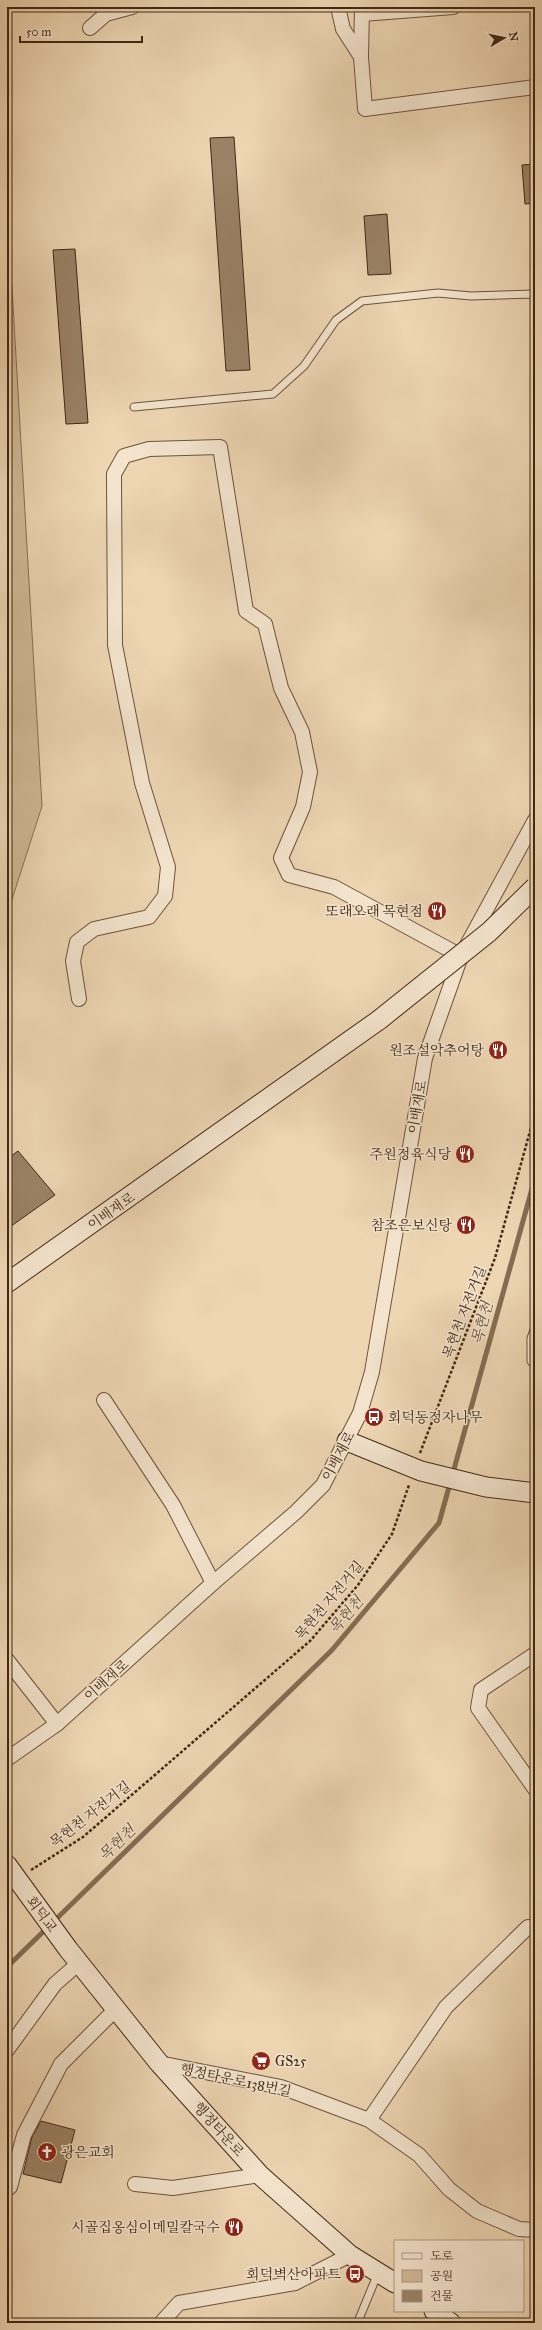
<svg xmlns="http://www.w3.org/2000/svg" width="542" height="2330" viewBox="0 0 542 2330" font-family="'IM FELL Great Primer','Noto Serif KR',serif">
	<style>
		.green { fill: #d1b998; stroke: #897156 }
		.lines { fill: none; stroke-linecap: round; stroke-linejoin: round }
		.stream { stroke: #856d53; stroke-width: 5 }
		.building { fill: #9b8367; stroke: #412914 }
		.lane-casing { stroke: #6c543c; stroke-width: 9 }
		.street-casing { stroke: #6c543c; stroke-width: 16 }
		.secondary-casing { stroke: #412914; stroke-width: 21 }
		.path { stroke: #412914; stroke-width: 2.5; stroke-dasharray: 3 2; stroke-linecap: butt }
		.lane { stroke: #f4e4ce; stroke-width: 7 }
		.street { stroke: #f4e4ce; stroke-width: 14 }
		.secondary { stroke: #f4e4ce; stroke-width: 19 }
		.secondary-bridge-casing { stroke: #412914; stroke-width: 21; stroke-linecap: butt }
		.secondary-bridge { stroke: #f4e4ce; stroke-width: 19 }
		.labels { text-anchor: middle; stroke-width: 3; stroke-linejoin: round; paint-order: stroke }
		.poi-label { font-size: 14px; fill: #412914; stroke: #f4e4ce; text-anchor: end }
		.street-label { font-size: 14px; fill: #412914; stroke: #f4e4ce }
		.water-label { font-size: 15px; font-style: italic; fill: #634b34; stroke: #f4e4ce }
	</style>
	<rect width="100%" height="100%" fill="#eed6b3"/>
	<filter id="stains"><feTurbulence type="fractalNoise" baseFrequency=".005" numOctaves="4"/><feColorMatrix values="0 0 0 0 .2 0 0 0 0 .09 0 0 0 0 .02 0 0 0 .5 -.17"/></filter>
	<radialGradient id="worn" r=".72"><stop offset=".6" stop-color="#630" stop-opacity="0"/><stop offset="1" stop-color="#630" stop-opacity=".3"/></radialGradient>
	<polygon class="green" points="7,201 42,806 7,915"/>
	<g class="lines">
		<polyline class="stream" points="7,1967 332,1650 439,1523 535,1178"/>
	</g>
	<g class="building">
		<polygon points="234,137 250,370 226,371 210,138"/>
		<polygon points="535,164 535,203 525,204 522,165"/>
		<polygon points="387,214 391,274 368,275 364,216"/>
		<polygon points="75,249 88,423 66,424 53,250"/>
		<polygon points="18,1151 55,1195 7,1229 7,1159"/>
		<polygon points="41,2121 75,2130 61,2183 23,2174 32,2137"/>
	</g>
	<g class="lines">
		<defs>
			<g id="lane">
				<polyline points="134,407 273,394 304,366 336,320 362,301 438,293 471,296 535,294"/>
				<polyline points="535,1328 531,1338 531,1361 535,1366"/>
				<polyline points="360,2323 359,2319 378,2273"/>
			</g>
			<g id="street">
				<polyline points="338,7 343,29 361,57"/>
				<polyline points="362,7 361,57 365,109 535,87"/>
				<polyline points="362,14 453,7"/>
				<polyline points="90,28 106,14 132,7"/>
				<polyline points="79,999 73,961 77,942 94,929 149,917 165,896 168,867 142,783 115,645 114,474 124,456 149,449 220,447 246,611 265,624 281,688 302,732 310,772 303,807 281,858 289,875 334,887 461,956"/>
				<polyline points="104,1400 173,1505 213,1583"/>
				<polyline points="535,1654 481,1690 478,1708 535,1789"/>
				<polyline points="7,1660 57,1724"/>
				<polyline points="7,1759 57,1724 213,1583 296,1512 323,1485 360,1413 372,1372 425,1058 461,956 535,820"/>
				<polyline points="7,2050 55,1984 79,1963"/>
				<polyline points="159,2063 281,2087 369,2120 419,2155 449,2189 477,2211 519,2229 535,2230"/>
				<polyline points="369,2120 446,2007 528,1927"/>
				<polyline points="135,2184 173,2188 260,2175"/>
				<polyline points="7,2189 10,2187 24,2135 61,2064 116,2009"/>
				<polyline points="161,2323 179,2303 295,2283 350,2255"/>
			</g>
			<g id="secondary">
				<polyline points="7,1283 379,1020"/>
				<polyline points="347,1441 421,1471 486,1487 535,1493"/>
				<polyline points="7,1865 68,1949 159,2063 260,2175 350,2255 395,2283"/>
				<polyline points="434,2311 451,2323"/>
			</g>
		</defs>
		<use href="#lane" class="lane-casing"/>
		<use href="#street" class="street-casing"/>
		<use href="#secondary" class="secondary-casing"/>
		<g class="path">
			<polyline points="420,1453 495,1258 535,1113"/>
			<polyline points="31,1870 83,1837 310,1641 358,1585 392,1534 409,1485"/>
		</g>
		<use href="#lane" class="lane"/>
		<use href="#street" class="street"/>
		<use href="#secondary" class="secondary"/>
		<defs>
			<polyline id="secondary-bridge" points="379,1020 489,932 535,887"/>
		</defs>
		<use href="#secondary-bridge" class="secondary-bridge-casing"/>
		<use href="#secondary-bridge" class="secondary-bridge"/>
	</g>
	<defs>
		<symbol id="restaurant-disc" viewBox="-11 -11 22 22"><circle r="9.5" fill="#8f2418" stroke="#f4e4ce"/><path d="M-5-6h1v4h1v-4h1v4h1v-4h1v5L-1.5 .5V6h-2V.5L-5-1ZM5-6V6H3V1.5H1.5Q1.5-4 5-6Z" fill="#fff"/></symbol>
		<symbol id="bus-disc" viewBox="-11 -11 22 22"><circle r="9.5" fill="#8f2418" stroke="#f4e4ce"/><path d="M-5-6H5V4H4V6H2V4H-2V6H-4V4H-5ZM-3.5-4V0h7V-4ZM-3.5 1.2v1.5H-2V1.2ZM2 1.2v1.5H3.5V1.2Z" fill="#fff"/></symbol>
		<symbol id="supermarket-disc" viewBox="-11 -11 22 22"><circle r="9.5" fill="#8f2418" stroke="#f4e4ce"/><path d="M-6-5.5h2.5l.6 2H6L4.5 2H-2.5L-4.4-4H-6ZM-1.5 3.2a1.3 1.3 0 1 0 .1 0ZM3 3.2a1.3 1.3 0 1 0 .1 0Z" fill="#fff"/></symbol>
		<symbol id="church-disc" viewBox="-11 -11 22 22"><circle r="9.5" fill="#8f2418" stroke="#f4e4ce"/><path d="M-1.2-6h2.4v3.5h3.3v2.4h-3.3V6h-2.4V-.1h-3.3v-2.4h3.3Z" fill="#fff"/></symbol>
	</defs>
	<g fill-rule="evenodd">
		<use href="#restaurant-disc" x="426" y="900" width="22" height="22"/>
		<use href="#restaurant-disc" x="487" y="1039" width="22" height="22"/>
		<use href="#restaurant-disc" x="454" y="1143" width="22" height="22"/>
		<use href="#restaurant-disc" x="455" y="1214" width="22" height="22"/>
		<use href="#bus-disc" x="363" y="1406" width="22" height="22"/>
		<use href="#supermarket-disc" x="250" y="2050" width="22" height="22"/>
		<use href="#church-disc" x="36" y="2141" width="22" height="22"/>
		<use href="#restaurant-disc" x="223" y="2216" width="22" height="22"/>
		<use href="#bus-disc" x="344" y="2263" width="22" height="22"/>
	</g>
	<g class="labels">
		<g class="poi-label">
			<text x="423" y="916">또래오래 목현점</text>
			<text x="484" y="1055">원조설악추어탕</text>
			<text x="451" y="1159">주원정육식당</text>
			<text x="452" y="1230">참조은보신탕</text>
			<text x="388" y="1422" text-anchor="start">회덕동정자나무</text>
			<text x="275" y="2066" text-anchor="start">GS25</text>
			<text x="61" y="2157" text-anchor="start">광은교회</text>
			<text x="220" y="2232">시골집옹심이메밀칼국수</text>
			<text x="341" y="2279">회덕벽산아파트</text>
		</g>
		<g class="street-label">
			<text transform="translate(417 1107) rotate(-80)" y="5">이배재로</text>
			<text transform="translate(111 1211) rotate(-35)" y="5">이배재로</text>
			<text transform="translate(464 1312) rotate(-69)" y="5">목현천 자전거길</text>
			<text transform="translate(338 1456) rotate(-62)" y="5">이배재로</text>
			<text transform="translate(329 1600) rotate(-50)" y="5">목현천 자전거길</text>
			<text transform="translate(106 1680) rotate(-42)" y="5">이배재로</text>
			<text transform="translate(90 1814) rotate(-38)" y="5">목현천 자전거길</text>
			<text transform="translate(42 1914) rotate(53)" y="5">회덕교</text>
			<text transform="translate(236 2080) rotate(12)" y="5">행정타운로138번길</text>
			<text transform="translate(219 2129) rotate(48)" y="5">행정타운로</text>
		</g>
		<g class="water-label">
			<text transform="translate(482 1323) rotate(-75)" y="5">목현천</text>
			<text transform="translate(346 1615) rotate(-50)" y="5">목현천</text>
			<text transform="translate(117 1843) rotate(-44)" y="5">목현천</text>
		</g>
	</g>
	<rect width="542" height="2330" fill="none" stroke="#eed6b3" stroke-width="24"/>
	<rect x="8" y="8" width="526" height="2314" fill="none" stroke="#412914" stroke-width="2"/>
	<rect x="12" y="12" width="518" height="2306" fill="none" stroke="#412914"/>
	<rect x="394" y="2240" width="130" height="72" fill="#f4e4ce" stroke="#ac9984"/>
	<rect x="402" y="2253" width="20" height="6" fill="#f4e4ce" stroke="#ac9984"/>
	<text x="430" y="2260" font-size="12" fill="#412914">도로</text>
	<rect x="402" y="2270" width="20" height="12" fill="#d1b998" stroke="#ac9984"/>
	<text x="430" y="2280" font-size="12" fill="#412914">공원</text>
	<rect x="402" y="2290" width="20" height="12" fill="#9b8367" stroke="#ac9984"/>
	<text x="430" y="2300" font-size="12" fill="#412914">건물</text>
	<g transform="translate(504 38) rotate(81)" stroke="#f4e4ce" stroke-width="3" paint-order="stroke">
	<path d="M0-3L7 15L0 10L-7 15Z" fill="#412914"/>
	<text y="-6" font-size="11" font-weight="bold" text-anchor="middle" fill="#412914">N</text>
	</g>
	<path d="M20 36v6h122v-6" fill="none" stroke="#412914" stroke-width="2"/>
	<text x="26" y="36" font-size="12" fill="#412914" stroke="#f4e4ce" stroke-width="3" paint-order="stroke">50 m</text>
	<rect width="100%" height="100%" filter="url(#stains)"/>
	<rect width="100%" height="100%" fill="url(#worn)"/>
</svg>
